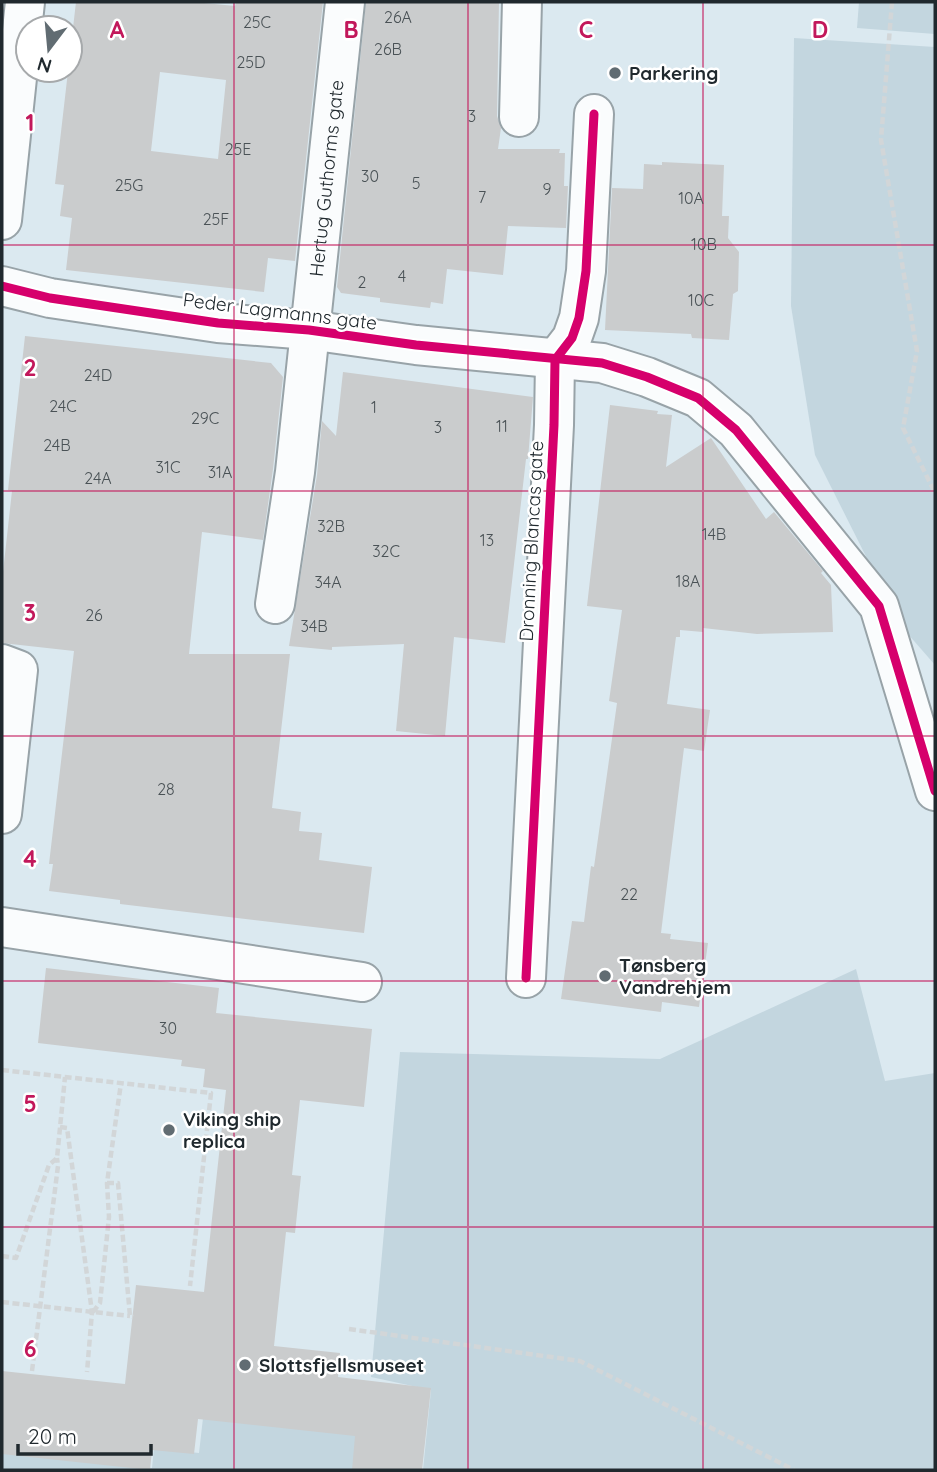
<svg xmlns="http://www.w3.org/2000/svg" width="937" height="1472" viewBox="0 0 937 1472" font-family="Quicksand,sans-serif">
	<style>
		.green { fill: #c3d6df }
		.building { fill: #cacccd; fill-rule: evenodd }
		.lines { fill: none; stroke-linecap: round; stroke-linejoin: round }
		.minor-casing { stroke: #98a3a8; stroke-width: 42 }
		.path { stroke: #d2d6d8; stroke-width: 4.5; stroke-dasharray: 7 3.5; stroke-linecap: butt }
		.minor { stroke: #fafcfd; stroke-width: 38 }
		.cycleway-casing { stroke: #fff; stroke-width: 13 }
		.cycleway { stroke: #d6006c; stroke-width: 9 }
		.grid { fill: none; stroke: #c2185b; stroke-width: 2; stroke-opacity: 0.55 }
		.poi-dot { fill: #616c72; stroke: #fff; stroke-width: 2.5 }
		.labels { text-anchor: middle; stroke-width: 5; stroke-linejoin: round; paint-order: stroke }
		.number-label { font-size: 16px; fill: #4a5256 }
		.poi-label { font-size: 19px; font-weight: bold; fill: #20292e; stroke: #fff; text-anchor: start }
		.street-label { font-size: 19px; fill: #20292e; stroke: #fff }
		.grid-label { font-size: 23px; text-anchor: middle; font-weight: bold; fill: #c2185b; stroke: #fff; stroke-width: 5; stroke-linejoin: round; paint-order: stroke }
	</style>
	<rect width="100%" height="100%" fill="#dbe9f0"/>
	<g class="green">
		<polygon points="859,2 935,2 935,34 857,28"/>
		<polygon points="794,38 935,47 935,665 901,626 815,455 791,306"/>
		<polygon points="856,969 885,1081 935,1073 935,1470 423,1470 431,1390 371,1377 400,1052 660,1059"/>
		<polygon points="203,1418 361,1419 356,1470 2,1470 2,1451 152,1468 154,1448 199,1453"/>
	</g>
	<g class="building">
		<path d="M76,2h118l41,4 1,-4h87l-28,259 -27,-3 -4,34 -198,-22 6,-52 -12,-2 4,-31 -9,-1zM160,72l66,8 -8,79 -67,-8z"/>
		<polygon points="366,2 499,2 497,116 501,128 498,149 560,149 559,153 565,153 564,186 568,186 566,228 508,226 503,275 447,269 443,304 431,302 430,308 380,302 380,298 341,293 337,287"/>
		<polygon points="662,162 724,165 722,216 729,216 728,238 739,252 738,291 733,294 729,340 692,338 691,334 605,330 612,188 643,189 644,164 662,165"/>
		<polygon points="25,336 271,363 283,377 273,469 263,540 202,532 189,654 290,654 272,808 301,812 299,831 322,833 319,860 372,867 364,933 120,904 120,900 49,891 53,864 49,864 74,651 2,643 2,581 12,491 8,490"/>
		<polygon points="343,372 533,397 528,459 526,459 505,643 454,637 445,736 396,731 404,644 332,647 332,650 289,646 317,475 322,421 336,436"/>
		<polygon points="610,405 658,411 657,414 672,415 666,467 711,438 766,519 774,512 823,571 821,573 831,585 833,632 757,634 703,628 703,632 680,630 680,637 676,637 667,704 710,710 704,751 684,748 661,933 671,934 670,939 708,943 699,1007 662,1002 661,1012 561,999 572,921 584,922 591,866 594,867 617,703 609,701 622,610 587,606"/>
		<polygon points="46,968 219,988 216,1013 372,1029 364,1107 300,1100 292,1175 301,1176 295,1233 286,1232 274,1346 340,1353 338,1377 431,1388 422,1470 352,1470 355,1436 198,1419 194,1454 152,1450 150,1470 2,1454 2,1371 125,1384 136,1285 204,1292 226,1090 203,1087 205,1069 181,1066 182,1060 38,1043"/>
	</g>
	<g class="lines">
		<defs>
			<g id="minor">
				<polyline points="519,117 522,2"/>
				<polyline points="2,220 25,2"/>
				<polyline points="2,286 50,298 218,323 309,330 416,345 602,363 647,377 698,398 736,430 879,606 935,791"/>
				<path id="s1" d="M275,604l20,-132 50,-470"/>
				<polyline points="2,664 18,670 2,814"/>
				<polyline points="2,927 362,982"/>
				<polyline points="526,978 554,425 555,360 572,338 579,318 586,271 594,114"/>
			</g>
		</defs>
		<use href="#minor" class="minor-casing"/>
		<g class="path">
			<polyline points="892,2 881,140 917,351 903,428 935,493"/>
			<polyline points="2,1070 211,1093 190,1286"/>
			<polyline points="60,1127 67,1128 92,1312 87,1372"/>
			<polyline points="107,1183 118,1183 130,1316 133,1317"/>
			<polyline points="2,1256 16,1258 49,1165 57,1158 65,1077"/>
			<polyline points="2,1302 130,1316"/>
			<polyline points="93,1312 100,1303 109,1217 107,1183 121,1083"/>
			<polyline points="349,1329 580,1361 794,1470"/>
			<polyline points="32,1371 58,1166 57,1158"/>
		</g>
		<use href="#minor" class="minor"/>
		<defs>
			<g id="cycleway">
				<polyline points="2,286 50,298 218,323 309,330 416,345 602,363 647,377 698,398 736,430 879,606 935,791"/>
				<polyline points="526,978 554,425 555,360 572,338 579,318 586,271 594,114"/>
			</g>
		</defs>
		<use href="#cycleway" class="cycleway-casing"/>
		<use href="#cycleway" class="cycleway"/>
	</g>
	<path class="grid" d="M234,2v1468M468,2v1468M703,2v1468M2,245h933M2,491h933M2,736h933M2,981h933M2,1227h933"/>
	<g class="poi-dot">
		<circle cx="615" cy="73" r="7"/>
		<circle cx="605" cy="976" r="7"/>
		<circle cx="169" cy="1130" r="7"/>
		<circle cx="245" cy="1365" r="7"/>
	</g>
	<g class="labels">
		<g class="number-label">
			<text x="398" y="23">26A</text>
			<text x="257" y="28">25C</text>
			<text x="388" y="55">26B</text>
			<text x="251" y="68">25D</text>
			<text x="472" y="122">3</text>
			<text x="238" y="155">25E</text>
			<text x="370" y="182">30</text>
			<text x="416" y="189">5</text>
			<text x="129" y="191">25G</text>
			<text x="547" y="195">9</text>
			<text x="482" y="203">7</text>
			<text x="691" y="204">10A</text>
			<text x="216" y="225">25F</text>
			<text x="704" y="250">10B</text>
			<text x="402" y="282">4</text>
			<text x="362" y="288">2</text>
			<text x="701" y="306">10C</text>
			<text x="98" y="381">24D</text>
			<text x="63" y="412">24C</text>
			<text x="374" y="413">1</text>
			<text x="205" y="424">29C</text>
			<text x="502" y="432">11</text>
			<text x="438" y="433">3</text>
			<text x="57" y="451">24B</text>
			<text x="168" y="473">31C</text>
			<text x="220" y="478">31A</text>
			<text x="98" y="484">24A</text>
			<text x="331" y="532">32B</text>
			<text x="714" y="540">14B</text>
			<text x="487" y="546">13</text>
			<text x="386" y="557">32C</text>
			<text x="688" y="587">18A</text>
			<text x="328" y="588">34A</text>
			<text x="94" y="621">26</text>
			<text x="314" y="632">34B</text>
			<text x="166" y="795">28</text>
			<text x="629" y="900">22</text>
			<text x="168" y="1034">30</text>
		</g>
		<g class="poi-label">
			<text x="629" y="80">Parkering</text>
			<text x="619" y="972">Tønsberg<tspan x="619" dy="22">Vandrehjem</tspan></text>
			<text x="183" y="1126">Viking ship<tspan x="183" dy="22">replica</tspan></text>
			<text x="259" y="1372">Slottsfjellsmuseet</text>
		</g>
		<g class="street-label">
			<text dy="7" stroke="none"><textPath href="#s1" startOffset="429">Hertug Guthorms gate</textPath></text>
			<text transform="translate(280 311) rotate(7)" y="7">Peder Lagmanns gate</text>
			<text transform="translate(531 541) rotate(-87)" y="7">Dronning Blancas gate</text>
		</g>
	</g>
	<g class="grid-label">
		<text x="117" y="38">A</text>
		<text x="351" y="38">B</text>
		<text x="586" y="38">C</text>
		<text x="820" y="38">D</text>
		<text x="30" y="131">1</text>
		<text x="30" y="376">2</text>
		<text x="30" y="621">3</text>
		<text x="30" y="867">4</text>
		<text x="30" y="1112">5</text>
		<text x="30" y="1357">6</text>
	</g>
	<rect width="937" height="1472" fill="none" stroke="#20292e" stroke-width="7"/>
	<g transform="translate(49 49) rotate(196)"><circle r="33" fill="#ffffff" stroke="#a6a9ab" stroke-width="2"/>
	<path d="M0-5L12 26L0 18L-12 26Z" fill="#616c72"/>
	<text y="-10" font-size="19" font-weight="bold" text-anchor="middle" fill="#20292e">N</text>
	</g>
	<path d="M18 1444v10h133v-10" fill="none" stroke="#20292e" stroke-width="3.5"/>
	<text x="28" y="1444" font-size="21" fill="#20292e" stroke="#ffffff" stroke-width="5" paint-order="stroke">20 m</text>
</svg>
